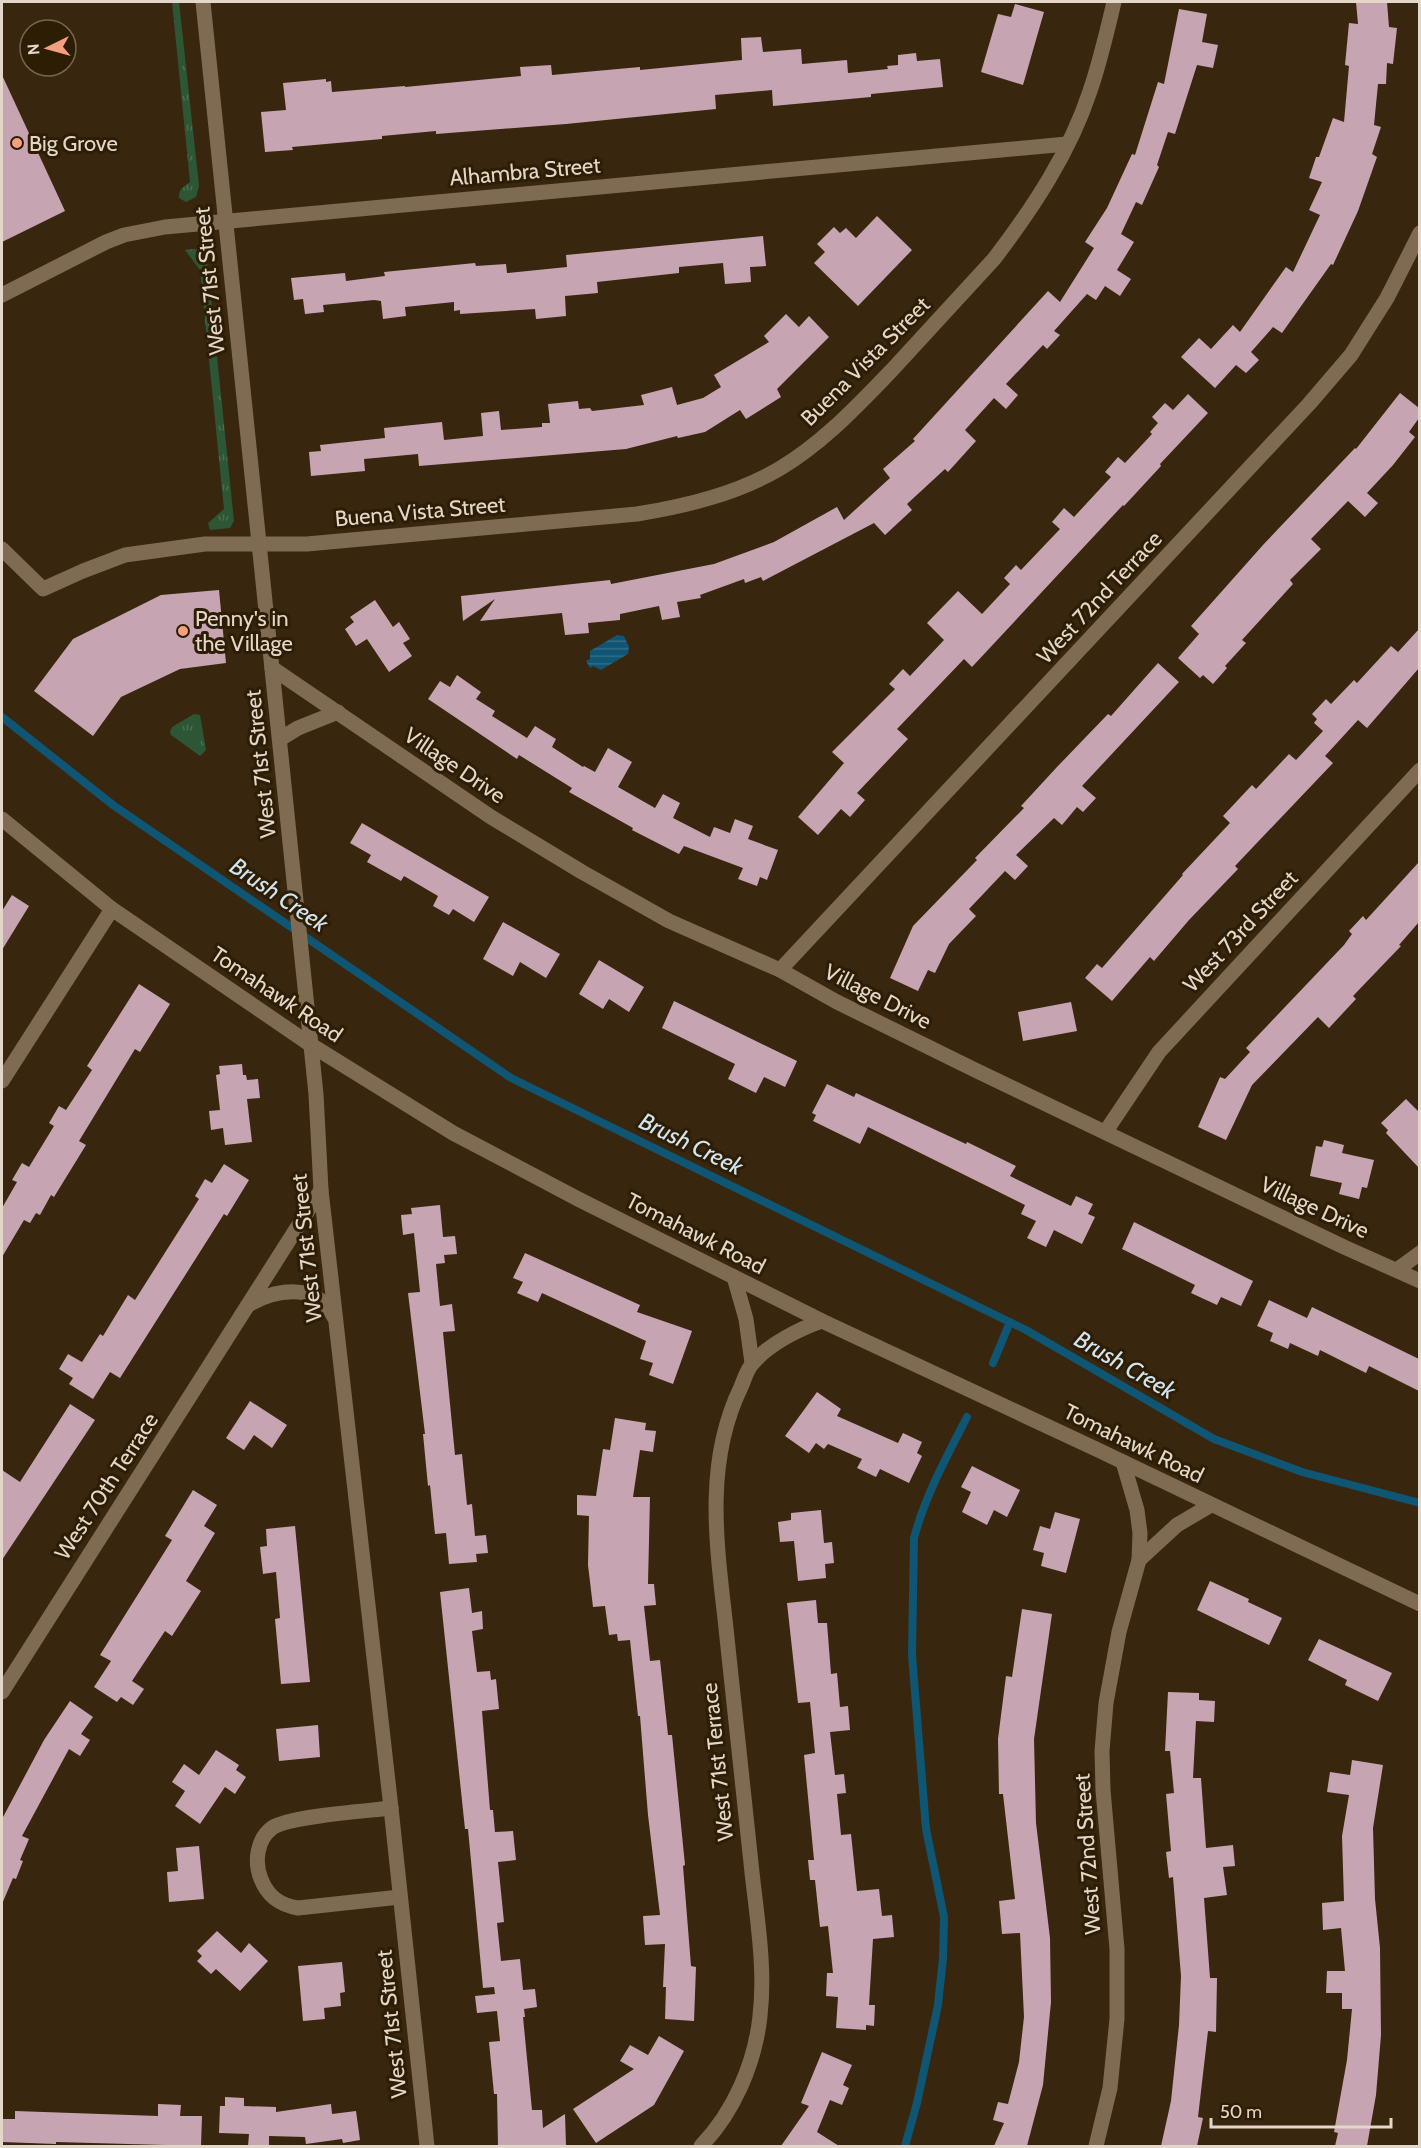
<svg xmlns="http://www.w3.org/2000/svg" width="1421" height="2148" viewBox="0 0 1421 2148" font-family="Cabin,sans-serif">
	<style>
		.grass { fill: url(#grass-tufts) }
		.water { fill: url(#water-rules) }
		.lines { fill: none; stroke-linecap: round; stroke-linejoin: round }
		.stream { stroke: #0f5574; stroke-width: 8 }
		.building { fill: #c7a4b2 }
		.minor { stroke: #7f6b51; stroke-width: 15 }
		.poi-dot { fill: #f2a07f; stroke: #2d1d04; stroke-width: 2 }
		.labels { text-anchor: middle; stroke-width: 6; stroke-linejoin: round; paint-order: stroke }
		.poi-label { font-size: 22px; fill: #e3d7c9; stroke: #2d1d04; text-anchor: start }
		.street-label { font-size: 22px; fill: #e3d7c9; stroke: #2d1d04 }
		.water-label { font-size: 24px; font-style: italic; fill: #d1e5f1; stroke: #2d1d04 }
	</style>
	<defs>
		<pattern id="grass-tufts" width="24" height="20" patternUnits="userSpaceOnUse" patternTransform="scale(1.5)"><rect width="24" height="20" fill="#2c5634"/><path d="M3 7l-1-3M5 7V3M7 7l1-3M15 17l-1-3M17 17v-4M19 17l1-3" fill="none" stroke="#4a6e50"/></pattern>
		<pattern id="water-rules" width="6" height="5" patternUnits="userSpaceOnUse" patternTransform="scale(1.5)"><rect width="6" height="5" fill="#0f5574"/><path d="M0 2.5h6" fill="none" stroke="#326d86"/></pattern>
	</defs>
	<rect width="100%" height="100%" fill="#38270e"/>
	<g class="grass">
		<path d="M172,2h7l20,184 -3,11 -10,5 -7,-4c-1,-9 5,-11 11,-16z"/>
		<polygon points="203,248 207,260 234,521 230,528 210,530 208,523 224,509 200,270 185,250 193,249 201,250"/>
		<polygon points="194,714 200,715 206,750 200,756 171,735 170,732 172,727"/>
	</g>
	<polygon class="water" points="617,635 624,636 629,647 628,654 601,670 593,666 590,668 586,661 590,659 590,651"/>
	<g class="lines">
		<g class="stream">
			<polyline points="2,717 113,805 511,1078 1026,1330 1214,1439 1302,1472 1420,1503"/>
			<polyline points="993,1363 1010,1322"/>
			<path d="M905,2146l12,-43 21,-98 5,-47 1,-41 -18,-88 -14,-174 2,-117c11,-42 33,-82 53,-121"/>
		</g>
	</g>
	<g class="building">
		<polygon points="1356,2 1387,2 1389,27 1397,28 1393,64 1387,63 1386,84 1378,84 1374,125 1381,127 1372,154 1377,157 1358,211 1333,265 1331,264 1282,333 1273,327 1251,352 1259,360 1246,373 1236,365 1215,388 1181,357 1199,338 1211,349 1233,325 1240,332 1286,267 1293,272 1320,215 1309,210 1322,182 1309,178 1316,157 1319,157 1333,118 1344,122 1349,66 1345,65 1349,23 1358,24"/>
		<polygon points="1015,4 1044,12 1023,85 981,72 998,14 1011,17"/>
		<polygon points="1179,9 1207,14 1202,42 1218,45 1213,68 1197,65 1175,134 1168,132 1157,165 1159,167 1142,205 1136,202 1121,234 1134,242 1117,270 1131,279 1120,296 1105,286 1096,300 1087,294 1054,331 1060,335 1047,349 1043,345 1006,384 1018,395 1006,409 994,398 965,430 976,441 948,472 945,469 907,504 912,510 885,535 874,523 763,581 761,577 745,583 744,579 700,595 701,598 677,602 680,617 662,620 659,606 620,614 620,620 588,623 589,633 565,635 562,613 480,621 495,599 463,621 461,596 610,580 611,584 714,564 774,542 837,507 844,520 890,478 883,469 915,441 913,439 1048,291 1060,302 1094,248 1085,242 1107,208 1132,154 1135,155 1158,82 1164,84"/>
		<polygon points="761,37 763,52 801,49 802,64 847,60 848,73 888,69 887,66 898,65 898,55 916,53 917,61 940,59 943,87 871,94 871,97 773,106 772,90 715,95 716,109 566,124 436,134 436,131 382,136 382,139 292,147 293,150 265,152 261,112 286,110 283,83 326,79 326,82 331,81 332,92 405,86 405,87 521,76 520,67 551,65 552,75 640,67 640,70 742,60 741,38"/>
		<polygon points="2,75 65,211 2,242"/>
		<polygon points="877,216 912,250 858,306 814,263 825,252 817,244 834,227 840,233 846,228 856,238"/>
		<polygon points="763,236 766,266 750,267 751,282 725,284 723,263 679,267 679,273 597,282 598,293 565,296 566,316 536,319 535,309 460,314 460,310 454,311 454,302 405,307 406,316 383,319 381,301 374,300 323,305 324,312 305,314 303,299 294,300 291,278 345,273 346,281 385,276 384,272 475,263 476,266 506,264 507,273 567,267 566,255"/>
		<polygon points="786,314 799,327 809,316 829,337 777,389 781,397 746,419 740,410 705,432 678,438 677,436 626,449 419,466 418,454 364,459 365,471 311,476 309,452 321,451 320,445 385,438 384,428 442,422 444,440 483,436 481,413 499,411 501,430 542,427 542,423 550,423 548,404 578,401 579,409 590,408 592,411 644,405 641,395 672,387 677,405 703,398 721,387 714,375 769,342 764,336"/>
		<polygon points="1400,393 1419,408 1419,418 1409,432 1415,437 1393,465 1367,493 1378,503 1365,517 1348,501 1311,539 1321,549 1290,580 1293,584 1242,640 1246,643 1225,666 1227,668 1213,684 1203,675 1200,678 1178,658 1199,634 1191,626 1263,545 1355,448 1356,449"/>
		<polygon points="1188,394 1208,413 1160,464 1161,466 1124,506 1123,505 972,667 964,659 897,729 908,739 857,793 865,800 850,817 841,809 818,835 798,817 844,763 832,752 895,689 889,684 903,669 910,676 944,640 927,623 958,591 982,614 1010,584 1004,578 1016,565 1021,570 1060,529 1052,522 1064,508 1074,517 1111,477 1105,472 1118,457 1125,463 1152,434 1150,432 1158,423 1152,417 1165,403 1173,410"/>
		<polygon points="219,590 226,663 180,669 121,697 93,736 34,691 73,639 161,595"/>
		<polygon points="375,600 393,627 399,622 410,639 403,643 412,656 389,672 367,639 356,646 345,629 354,622 350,617"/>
		<polygon points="1419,629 1419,668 1367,728 1358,720 1325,756 1333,763 1235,866 1238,869 1189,920 1154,961 1150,957 1112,1001 1085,978 1097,964 1102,968 1183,875 1182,874 1230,823 1223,816 1252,785 1256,789 1289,754 1296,760 1323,731 1314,723 1317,719 1312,714 1326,699 1331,704 1354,680 1357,683 1391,646 1398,652"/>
		<polygon points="1158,663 1179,682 1082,786 1096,798 1083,812 1077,807 1062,825 1054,818 1016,855 1028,866 1015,880 1005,871 969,909 976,916 949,944 935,973 928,970 918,991 890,978 913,926 977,860 975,858 1024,808 1021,806 1057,767 1108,714 1111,716"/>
		<polygon points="457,675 481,692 476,699 495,711 492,716 527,738 535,726 556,739 552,747 583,767 584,766 595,772 608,748 632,762 618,787 655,808 663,794 680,803 673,818 710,837 714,827 730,833 735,819 753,826 748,839 778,850 767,880 760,877 757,886 738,879 743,868 684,846 679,854 632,830 633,828 569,792 572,788 519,755 517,759 428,699 440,681 450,687"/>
		<polygon points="362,823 489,897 474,922 453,909 449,915 433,906 438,896 404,876 401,881 367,862 371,855 350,843"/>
		<polygon points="1419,862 1419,922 1399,945 1401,946 1353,996 1356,999 1329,1028 1318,1017 1252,1085 1226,1140 1198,1127 1220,1077 1225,1079 1250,1052 1246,1048 1344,945 1352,934 1349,931 1363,916 1366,920"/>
		<polygon points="12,895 29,906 2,950 2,911"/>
		<polygon points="503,922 560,954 546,978 520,962 513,976 483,959"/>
		<polygon points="599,960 644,987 629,1012 609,999 603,1009 579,994"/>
		<polygon points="139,984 170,1004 140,1052 135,1049 79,1141 86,1145 54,1197 51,1195 40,1215 36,1213 30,1223 24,1220 2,1257 2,1208 17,1182 12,1180 22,1163 29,1167 54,1126 49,1123 59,1106 66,1110 92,1070 87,1066"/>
		<polygon points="674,1001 797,1061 785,1087 764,1077 756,1093 728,1079 735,1064 662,1028"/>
		<polygon points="1071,1002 1077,1031 1023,1041 1018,1012"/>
		<polygon points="242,1064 243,1075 246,1075 247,1080 258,1079 260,1098 247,1099 252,1142 225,1145 223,1128 211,1130 209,1111 220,1110 216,1075 220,1074 219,1066"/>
		<polygon points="827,1084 854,1097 856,1093 966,1144 967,1142 1016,1166 1010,1176 1071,1206 1076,1196 1093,1204 1088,1214 1095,1217 1082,1244 1054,1230 1046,1247 1027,1238 1036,1221 1021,1214 1025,1205 868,1127 860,1144 813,1121 816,1115 812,1113"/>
		<polygon points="1406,1099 1419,1112 1419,1168 1386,1133 1388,1130 1381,1123"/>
		<polygon points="1324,1140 1344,1145 1342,1153 1374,1160 1367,1188 1362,1187 1359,1199 1339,1194 1342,1183 1310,1176 1316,1146 1322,1147"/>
		<polygon points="224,1164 249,1180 227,1216 224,1214 120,1378 110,1372 93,1399 69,1384 73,1378 59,1369 68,1354 82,1362 100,1334 103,1336 128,1295 135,1300 199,1199 195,1196 205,1179 212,1183"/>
		<polygon points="440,1205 443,1237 455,1236 457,1254 444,1255 445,1263 436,1264 440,1306 452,1304 455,1331 443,1332 455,1455 462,1454 467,1505 472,1504 475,1536 486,1535 488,1553 476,1554 477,1562 449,1564 446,1533 435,1534 430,1485 428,1486 423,1434 425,1434 408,1293 420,1292 414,1233 403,1235 401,1215 412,1214 411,1208"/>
		<polygon points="1134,1222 1253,1281 1241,1306 1221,1297 1217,1305 1191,1293 1195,1285 1122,1249"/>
		<polygon points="525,1253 640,1305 637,1312 692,1331 673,1384 649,1375 653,1363 640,1359 646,1341 542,1293 538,1302 517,1293 523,1282 513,1278"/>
		<polygon points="1269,1300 1307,1318 1312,1307 1419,1359 1419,1391 1369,1366 1366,1373 1320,1350 1318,1356 1290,1343 1288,1349 1270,1341 1273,1333 1257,1326"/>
		<polygon points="817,1392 841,1409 837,1416 898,1443 903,1433 922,1442 917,1453 922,1456 909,1483 880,1469 876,1477 857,1468 862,1459 828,1444 824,1449 816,1443 809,1453 785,1436"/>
		<polygon points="250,1401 287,1425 272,1448 254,1435 244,1450 226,1438"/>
		<polygon points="70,1404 95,1420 2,1560 2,1470 20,1482"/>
		<polygon points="615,1418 646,1423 645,1430 656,1431 653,1452 640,1450 633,1497 650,1497 648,1584 654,1584 656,1605 644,1606 650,1661 660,1660 668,1735 672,1735 685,1865 683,1866 691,1966 696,1967 694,2021 665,2019 666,1987 663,1987 665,1944 645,1945 643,1916 660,1915 648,1815 640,1716 638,1716 630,1640 618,1641 617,1634 609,1635 605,1606 593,1607 588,1565 589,1516 577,1515 577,1495 596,1496 603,1449 610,1450"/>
		<polygon points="972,1466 1020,1490 1007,1517 994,1510 987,1525 962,1512 971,1492 961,1487"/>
		<polygon points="193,1490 217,1505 204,1526 215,1533 186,1581 201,1591 172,1636 165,1631 132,1681 144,1689 133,1705 121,1697 117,1702 94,1687 111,1661 100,1655 172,1540 165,1536"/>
		<polygon points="821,1510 824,1543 832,1542 834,1563 825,1564 826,1578 798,1581 794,1541 780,1542 778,1522 791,1520 791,1513"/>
		<polygon points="1055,1512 1080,1519 1066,1573 1041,1566 1044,1553 1033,1550 1040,1526 1050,1529"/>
		<polygon points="295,1526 310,1682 281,1684 275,1619 280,1618 276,1572 263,1574 260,1547 267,1546 266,1529"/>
		<polygon points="1210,1581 1249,1599 1248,1602 1282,1618 1269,1645 1197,1610"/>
		<polygon points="469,1588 472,1613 482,1611 483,1629 472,1631 477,1672 490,1671 491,1680 496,1679 499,1709 482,1711 490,1810 493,1810 495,1832 513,1831 516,1860 498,1862 504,1922 497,1923 501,1961 520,1959 523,1990 535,1989 537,2007 524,2009 525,2017 523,2017 532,2110 542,2110 543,2128 565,2114 566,2146 498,2146 497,2094 494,2094 489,2042 500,2041 497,2011 477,2013 475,1996 495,1994 494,1987 483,1988 468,1829 465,1829 440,1592"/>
		<polygon points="816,1600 818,1623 827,1623 831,1674 837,1673 840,1707 848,1706 850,1730 830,1732 835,1775 844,1774 846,1793 837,1794 841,1835 851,1834 857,1891 879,1889 882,1916 892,1915 894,1937 873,1939 869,2005 875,2005 874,2026 866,2025 866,2030 836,2028 838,1997 826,1996 827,1973 833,1973 828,1926 820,1927 815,1880 810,1880 808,1860 814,1860 804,1755 815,1753 810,1702 798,1703 787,1603"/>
		<polygon points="1022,1609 1052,1614 1034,1739 1036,1823 1050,1938 1051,2002 1043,2085 1027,2146 994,2146 1004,2123 993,2120 998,2102 1008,2104 1019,2062 1024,2017 1020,1933 1002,1934 999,1901 1015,1899 1003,1794 999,1794 998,1739 1006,1676 1012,1677"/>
		<polygon points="1319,1639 1392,1673 1378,1701 1345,1685 1347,1680 1308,1660"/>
		<polygon points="1168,1692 1199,1693 1199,1700 1215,1701 1214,1722 1196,1721 1193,1778 1201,1778 1206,1848 1233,1845 1235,1866 1223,1867 1227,1895 1204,1898 1210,1978 1217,1978 1216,2032 1208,2031 1198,2117 1203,2118 1197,2146 1161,2146 1171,2101 1179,2025 1181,1976 1173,1877 1169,1878 1166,1852 1171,1851 1166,1794 1174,1793 1170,1751 1165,1751"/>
		<polygon points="70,1701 93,1717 81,1734 90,1740 80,1756 69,1749 22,1836 29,1839 20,1860 23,1861 16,1879 13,1878 2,1904 2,1819 44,1740"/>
		<polygon points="318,1725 320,1757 279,1761 276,1729"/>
		<polygon points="216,1750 239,1765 236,1770 246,1777 235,1794 225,1787 200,1824 175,1806 185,1791 172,1782 184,1764 199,1775"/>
		<polygon points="1352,1760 1383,1765 1373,1828 1375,1899 1380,1948 1381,2035 1376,2095 1367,2146 1335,2146 1338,2133 1334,2132 1347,2060 1352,2009 1342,2009 1342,1993 1326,1993 1327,1971 1345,1971 1341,1928 1323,1930 1322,1903 1344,1901 1342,1836 1349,1795 1327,1792 1330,1772 1350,1775"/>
		<polygon points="199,1846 204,1899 169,1902 167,1872 178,1871 176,1848"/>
		<polygon points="217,1931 241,1953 249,1943 268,1961 240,1991 216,1969 211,1974 197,1961 202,1956 197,1951"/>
		<polygon points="342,1962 345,1992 340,1993 341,2006 324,2008 325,2019 303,2021 298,1966"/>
		<polygon points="659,2036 684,2051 654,2105 596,2143 573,2109 634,2069 620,2061 630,2045 648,2055"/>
		<polygon points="822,2052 852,2065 843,2085 849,2088 842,2105 830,2100 817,2132 839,2146 781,2146 809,2106 801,2103"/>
		<polygon points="225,2097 244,2098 244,2106 276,2107 276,2112 331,2104 332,2114 356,2111 360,2140 343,2143 342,2139 306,2144 305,2137 269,2136 269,2146 248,2146 249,2134 219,2133 220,2106 225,2106"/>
		<polygon points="158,2104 181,2105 180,2116 202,2116 201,2146 56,2142 56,2144 2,2142 3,2119 15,2119 15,2111 158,2116"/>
	</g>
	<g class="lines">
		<g class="minor">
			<polyline points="203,2 316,1094 321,1190 391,1808 427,2146"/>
			<polyline points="2,295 106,242 124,235 165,227 1067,144"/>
			<path d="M2,549l41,40 40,-18 42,-16 80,-11h102l330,-30c49,-8 99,-20 142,-45 44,-26 78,-63 113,-99 34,-37 68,-74 102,-111 39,-51 76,-107 96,-168 10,-29 17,-59 24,-89"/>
			<polyline points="272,668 491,817 582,872 669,921 780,970 837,1002 973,1069 1344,1247 1420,1281"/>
			<polyline points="280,739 298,728 338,712"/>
			<polyline points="2,819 112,909 311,1045 453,1133 580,1200 822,1321 1096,1449 1420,1604"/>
			<polyline points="780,970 1309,404 1351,355 1387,298 1420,233"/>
			<polyline points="2,1081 112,909"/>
			<polyline points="1106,1131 1159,1052 1420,770"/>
			<polyline points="1398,1269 1420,1253"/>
			<polyline points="734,1277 746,1319 752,1363"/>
			<path d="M248,1305c28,-16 69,-23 86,12"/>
			<polyline points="1139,1560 1177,1525 1211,1505"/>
			<polyline points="2,1692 321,1190"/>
			<path d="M391,1808c-24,3 -102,8 -119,20 -15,11 -18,34 -11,51 7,18 19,26 37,29l102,-11"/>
			<path d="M701,2146c33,-34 54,-83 59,-130 6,-50 -4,-103 -9,-153 -9,-82 -18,-163 -26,-244 -9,-79 -20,-158 16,-232 3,-7 6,-18 12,-24 16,-19 46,-34 69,-42"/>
			<polyline points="1096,2146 1110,2088 1117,2019 1117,1949 1103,1790 1102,1751 1106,1703 1119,1632 1139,1560 1140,1533 1137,1510 1123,1462"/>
		</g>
	</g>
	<g class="poi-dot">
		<circle cx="17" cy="143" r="6"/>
		<circle cx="183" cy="631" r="6"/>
	</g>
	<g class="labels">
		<g class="poi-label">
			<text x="29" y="151">Big Grove</text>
			<text x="195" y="626">Penny's in<tspan x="195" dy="25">the Village</tspan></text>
		</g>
		<g class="street-label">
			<text transform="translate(525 171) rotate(-5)" y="8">Alhambra Street</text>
			<text transform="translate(209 281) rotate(-96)" y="8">West 71st Street</text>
			<text transform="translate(865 361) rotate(-45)" y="8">Buena Vista Street</text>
			<text transform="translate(420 511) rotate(-5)" y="8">Buena Vista Street</text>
			<text transform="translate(1099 597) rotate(-47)" y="8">West 72nd Terrace</text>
			<text transform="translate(260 764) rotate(-96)" y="8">West 71st Street</text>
			<text transform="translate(455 765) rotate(34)" y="8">Village Drive</text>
			<text transform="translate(1240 931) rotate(-47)" y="8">West 73rd Street</text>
			<text transform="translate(277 994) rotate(34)" y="8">Tomahawk Road</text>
			<text transform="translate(878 996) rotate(27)" y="8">Village Drive</text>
			<text transform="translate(1315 1207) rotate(25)" y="8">Village Drive</text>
			<text transform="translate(696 1233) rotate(27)" y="8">Tomahawk Road</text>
			<text transform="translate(306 1248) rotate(-96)" y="8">West 71st Street</text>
			<text transform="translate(1134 1443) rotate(26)" y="8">Tomahawk Road</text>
			<text transform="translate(106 1486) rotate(-57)" y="8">West 70th Terrace</text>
			<text transform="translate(717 1762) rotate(-96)" y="8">West 71st Terrace</text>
			<text transform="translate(1087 1854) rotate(-94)" y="8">West 72nd Street</text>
			<text transform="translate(391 2024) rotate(-96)" y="8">West 71st Street</text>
		</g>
		<g class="water-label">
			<text transform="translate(279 895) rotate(34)" y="8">Brush Creek</text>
			<text transform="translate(691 1144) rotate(26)" y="8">Brush Creek</text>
			<text transform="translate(1125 1365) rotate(30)" y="8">Brush Creek</text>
		</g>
	</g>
	<rect width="1421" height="2148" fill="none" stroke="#e3d7c9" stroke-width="6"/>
	<g transform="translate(48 48) rotate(265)"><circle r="28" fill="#2d1d04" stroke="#766753" stroke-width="1.5"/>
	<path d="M0-4.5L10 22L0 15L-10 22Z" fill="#f2a07f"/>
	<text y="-9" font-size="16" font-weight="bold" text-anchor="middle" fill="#e3d7c9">N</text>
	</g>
	<path d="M1211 2118v9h180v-9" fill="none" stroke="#e3d7c9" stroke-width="3"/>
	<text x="1220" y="2118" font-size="18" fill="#e3d7c9" stroke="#2d1d04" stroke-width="4.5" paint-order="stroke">50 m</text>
</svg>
